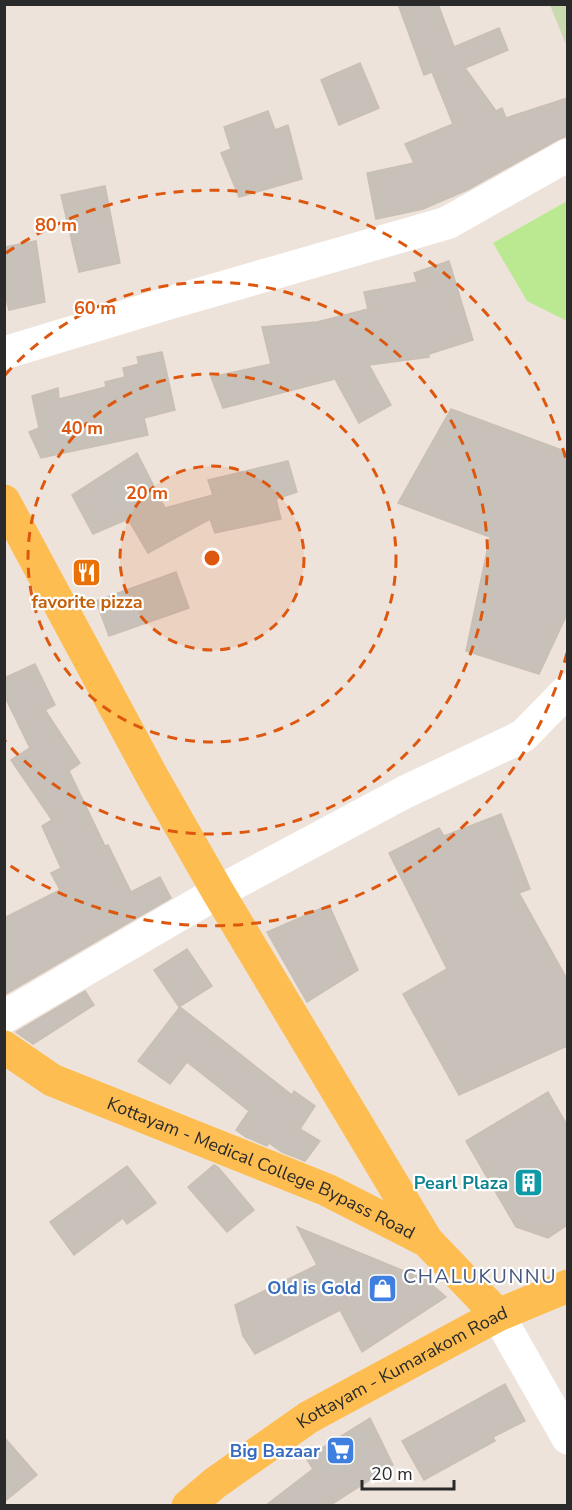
<svg xmlns="http://www.w3.org/2000/svg" width="572" height="1510" viewBox="0 0 572 1510" font-family="'Nunito Sans',sans-serif">
	<style>
		.green { fill: #bbe992 }
		.cemetery { fill: #c9d9b0 }
		.building { fill: #c8c1b9; stroke: #c9bfb4; stroke-width: 1.5 }
		.lines { fill: none; stroke-linecap: round; stroke-linejoin: round }
		.minor { stroke: #fff; stroke-width: 33 }
		.major { stroke: #fdbd50; stroke-width: 33 }
		.ring { fill: none; stroke: #de570e; stroke-width: 3; stroke-dasharray: 10 8 }
		.labels { text-anchor: middle; stroke-width: 4.5; stroke-linejoin: round; paint-order: stroke }
		.food-label { font-size: 18px; font-weight: bold; fill: #c56008; stroke: #fff }
		.street-label { font-size: 18px; fill: #2a2a2a; stroke: #fff }
		.culture-label { font-size: 18px; font-weight: bold; fill: #0d838f; stroke: #fff; text-anchor: end }
		.shop-label { font-size: 18px; font-weight: bold; fill: #366cbe; stroke: #fff; text-anchor: end }
		.neighbourhood-label { font-size: 20px; letter-spacing: 1.5px; fill: #46587f; stroke: #fff }
		.centre { fill: #de570e; stroke: #fff; stroke-width: 3 }
		.ring-label { font-size: 18px; text-anchor: middle; font-weight: bold; fill: #de570e; stroke: #fff; stroke-width: 4.5; stroke-linejoin: round; paint-order: stroke }
	</style>
	<rect width="100%" height="100%" fill="#ede3da"/>
	<polygon class="green" points="567,201 567,321 527,301 493,243"/>
	<polygon class="cemetery" points="550,5 567,5 567,47"/>
	<g class="building">
		<polygon points="398,4 438,4 454,47 499,28 508,50 465,68 496,111 502,108 506,118 567,98 567,136 559,139 467,190 423,209 376,219 367,173 414,163 405,144 453,124 432,72 424,75"/>
		<polygon points="360,63 379,108 339,125 321,80"/>
		<polygon points="268,111 275,130 288,125 302,179 239,197 221,153 231,149 224,127"/>
		<polygon points="105,186 120,263 79,272 61,195"/>
		<polygon points="36,241 45,302 9,310 4,291 4,247"/>
		<polygon points="449,261 473,340 429,354 429,357 369,365 391,405 359,423 335,379 223,408 211,377 271,364 262,327 317,322 368,309 364,292 417,282 414,273"/>
		<polygon points="162,352 175,410 144,418 148,435 41,458 29,432 39,428 32,396 58,388 59,399 106,387 105,382 125,377 123,368 139,364 137,357"/>
		<polygon points="451,409 567,452 567,614 539,674 466,651 490,537 398,503"/>
		<polygon points="137,453 165,508 213,495 208,480 288,461 297,492 276,499 281,519 215,533 210,519 148,553 128,519 93,534 72,495"/>
		<polygon points="176,572 189,608 109,636 96,601"/>
		<polygon points="35,664 55,705 45,710 80,763 69,771 105,846 108,845 131,892 160,877 171,898 4,995 4,918 60,890 51,873 61,868 42,826 52,820 11,760 30,748 4,695 4,678"/>
		<polygon points="501,814 530,889 519,893 567,979 567,1046 459,1095 403,994 447,969 389,853 439,828 444,836"/>
		<polygon points="329,905 358,970 307,1002 267,932"/>
		<polygon points="187,949 212,986 179,1007 154,970"/>
		<polygon points="85,991 94,1005 33,1044 16,1032"/>
		<polygon points="180,1007 292,1095 294,1091 315,1106 300,1129 320,1141 305,1161 282,1152 269,1143 267,1146 246,1137 236,1130 249,1111 187,1062 170,1084 138,1061"/>
		<polygon points="548,1092 567,1125 567,1225 548,1238 516,1227 466,1141"/>
		<polygon points="214,1165 218,1167 254,1210 227,1232 188,1187"/>
		<polygon points="127,1166 156,1203 127,1224 123,1218 74,1255 50,1222"/>
		<polygon points="297,1227 426,1280 446,1297 362,1352 340,1310 255,1354 243,1336 235,1305 317,1265"/>
		<polygon points="505,1384 525,1421 493,1437 495,1441 424,1480 402,1441"/>
		<polygon points="370,1418 393,1465 329,1506 265,1506 313,1469 306,1458"/>
		<polygon points="4,1437 37,1475 4,1502"/>
	</g>
	<g class="lines">
		<g class="minor">
			<polyline points="4,353 169,303 447,223 568,155"/>
			<polyline points="4,1017 218,892 405,792 523,736 568,690"/>
			<polyline points="498,1315 568,1438"/>
		</g>
		<g class="major">
			<polyline points="4,501 153,778 218,892 427,1241"/>
			<path id="s1" d="M4,1047l48,33 275,110 100,51 71,74"/>
			<path id="s2" d="M188,1506l27,-23 94,-66 189,-102 70,-29"/>
		</g>
	</g>
	<circle cx="212" cy="558" r="92" fill="#de570e" fill-opacity=".12"/>
	<g class="ring">
		<circle cx="212" cy="558" r="92"/>
		<circle cx="212" cy="558" r="184"/>
		<path d="M5 375A276 276 0 1 1 5 741"/>
		<path d="M567 653A368 368 0 0 1 6 863M6 253A368 368 0 0 1 567 463"/>
	</g>
	<defs>
		<symbol id="restaurant-square" viewBox="-11 -11 22 22"><rect x="-9" y="-9" width="18" height="18" rx="4" fill="#e8710a" stroke="#fff"/><path d="M-5-6h1v4h1v-4h1v4h1v-4h1v5L-1.5 .5V6h-2V.5L-5-1ZM5-6V6H3V1.5H1.5Q1.5-4 5-6Z" fill="#fff"/></symbol>
		<symbol id="building-square" viewBox="-11 -11 22 22"><rect x="-9" y="-9" width="18" height="18" rx="4" fill="#0f9aa8" stroke="#fff"/><path d="M-4-6H4V6H1V3H-1V6H-4ZM-2.5-4.3h1.7v1.8h-1.7ZM.8-4.3h1.7v1.8H.8ZM-2.5-1h1.7V.8h-1.7ZM.8-1h1.7V.8H.8Z" fill="#fff"/></symbol>
		<symbol id="shop-square" viewBox="-11 -11 22 22"><rect x="-9" y="-9" width="18" height="18" rx="4" fill="#3f7fe0" stroke="#fff"/><path d="M-5-2.5h2.3a2.7 3.5 0 0 1 5.4 0H5L5.5 6h-11ZM-1.5-2.5h3a1.5 2.3 0 0 0-3 0Z" fill="#fff"/></symbol>
		<symbol id="supermarket-square" viewBox="-11 -11 22 22"><rect x="-9" y="-9" width="18" height="18" rx="4" fill="#3f7fe0" stroke="#fff"/><path d="M-6-5.5h2.5l.6 2H6L4.5 2H-2.5L-4.4-4H-6ZM-1.5 3.2a1.3 1.3 0 1 0 .1 0ZM3 3.2a1.3 1.3 0 1 0 .1 0Z" fill="#fff"/></symbol>
	</defs>
	<g fill-rule="evenodd">
		<use href="#restaurant-square" x="70" y="556" width="33" height="33"/>
		<use href="#building-square" x="512" y="1166" width="33" height="33"/>
		<use href="#shop-square" x="366" y="1272" width="33" height="33"/>
		<use href="#supermarket-square" x="324" y="1434" width="33" height="33"/>
	</g>
	<g class="labels">
		<g class="food-label">
			<text x="87" y="608">favorite pizza</text>
		</g>
		<g class="street-label">
			<text dy="6" stroke="none"><textPath href="#s1" startOffset="285">Kottayam - Medical College Bypass Road</textPath></text>
			<text dy="6" stroke="none"><textPath href="#s2" startOffset="256">Kottayam - Kumarakom Road</textPath></text>
		</g>
		<g class="culture-label">
			<text x="508" y="1189">Pearl Plaza</text>
		</g>
		<g class="shop-label">
			<text x="361" y="1294">Old is Gold</text>
			<text x="320" y="1457">Big Bazaar</text>
		</g>
		<g class="neighbourhood-label">
			<text x="480" y="1283">CHALUKUNNU</text>
		</g>
	</g>
	<circle cx="212" cy="558" r="9" class="centre"/>
	<g class="ring-label">
		<text x="56" y="231">80 m</text>
		<text x="95" y="314">60 m</text>
		<text x="82" y="434">40 m</text>
		<text x="147" y="499">20 m</text>
	</g>
	<rect width="572" height="1510" fill="none" stroke="#2a2a2a" stroke-width="12"/>
	<path d="M362 1480v9h92v-9" fill="none" stroke="#2a2a2a" stroke-width="3"/>
	<text x="371" y="1480" font-size="18" fill="#2a2a2a" stroke="#ffffff" stroke-width="4.5" paint-order="stroke">20 m</text>
</svg>
